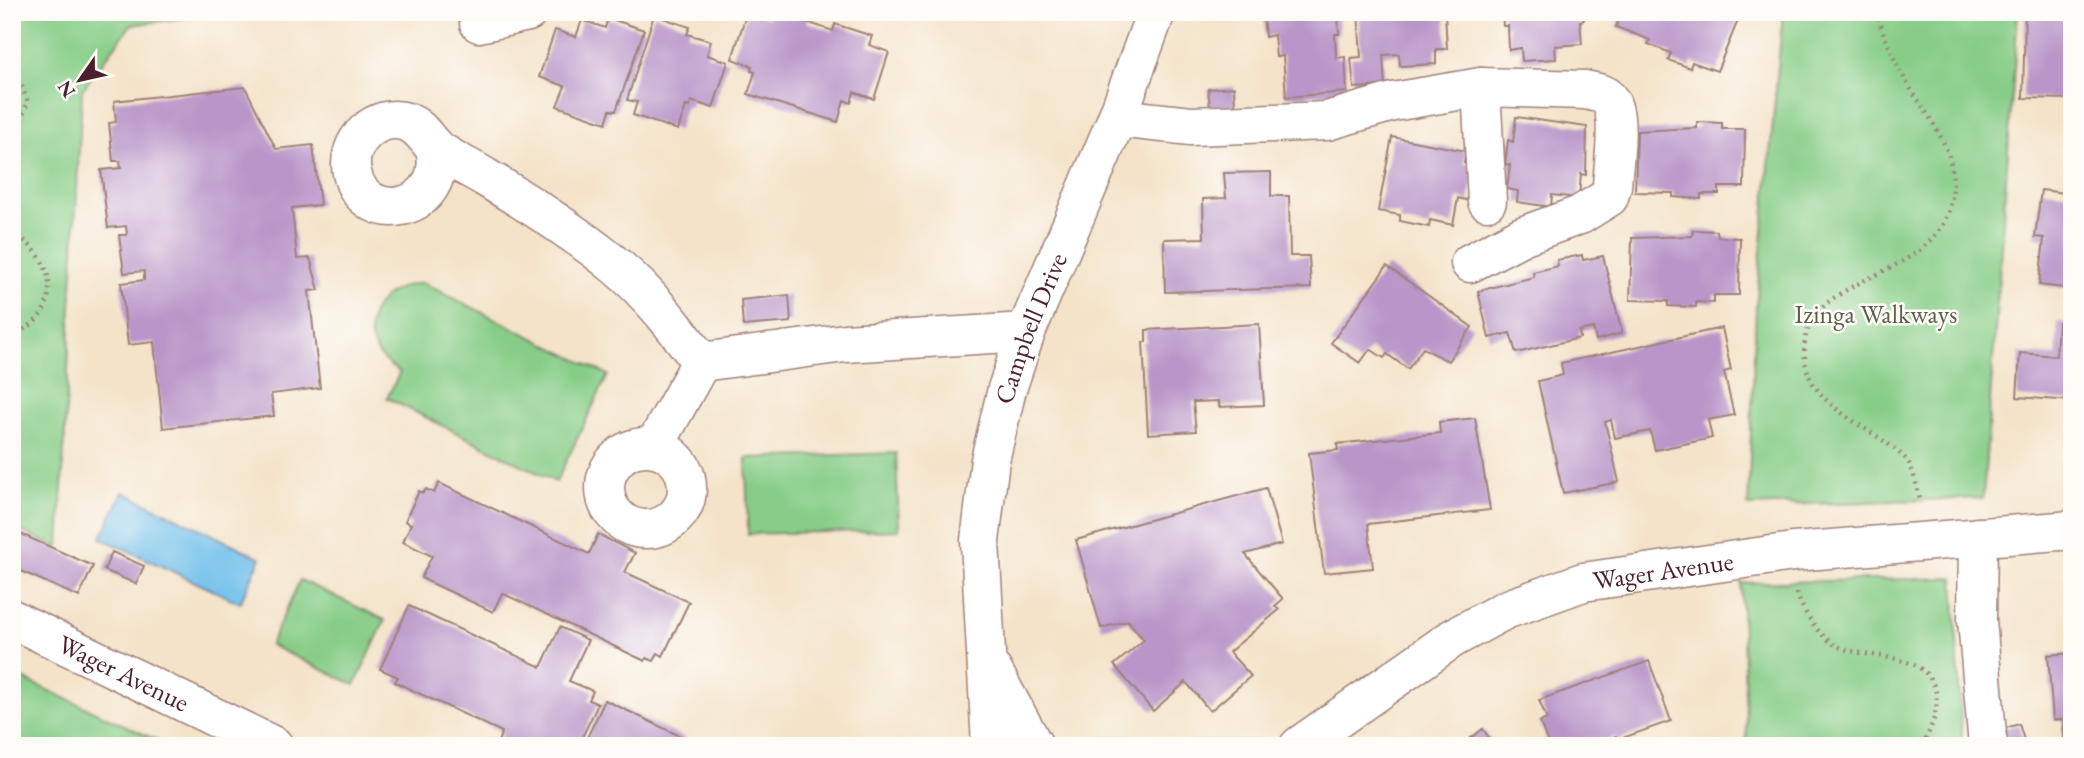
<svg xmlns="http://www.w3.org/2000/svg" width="2084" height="758" viewBox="0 0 2084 758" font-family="'EB Garamond',serif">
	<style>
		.green { fill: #87cd87; stroke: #687659; stroke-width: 2 }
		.water { fill: #70bfeb; stroke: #5d6f8b; stroke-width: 2 }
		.building { fill: #b996c9 }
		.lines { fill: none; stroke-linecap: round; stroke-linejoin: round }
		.minor-casing { stroke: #9f817a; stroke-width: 41 }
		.path { stroke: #9f817a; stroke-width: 4.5; stroke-dasharray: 2 5; stroke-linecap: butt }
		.minor { stroke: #fff; stroke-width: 38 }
		.labels { text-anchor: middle; stroke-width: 5; stroke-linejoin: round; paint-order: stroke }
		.park-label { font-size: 26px; fill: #5f5c4b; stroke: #fdfcf7 }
		.street-label { font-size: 26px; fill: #4a1f2b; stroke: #fdfcf7 }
	</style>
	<rect width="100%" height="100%" fill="#fdfcf7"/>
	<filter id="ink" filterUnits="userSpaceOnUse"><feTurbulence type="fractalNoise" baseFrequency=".0143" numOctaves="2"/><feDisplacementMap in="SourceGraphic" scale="14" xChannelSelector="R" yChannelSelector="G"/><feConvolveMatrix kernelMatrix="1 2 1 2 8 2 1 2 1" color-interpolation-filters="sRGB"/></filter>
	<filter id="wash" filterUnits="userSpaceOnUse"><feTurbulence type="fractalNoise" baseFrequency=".00686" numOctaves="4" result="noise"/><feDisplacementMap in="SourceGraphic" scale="28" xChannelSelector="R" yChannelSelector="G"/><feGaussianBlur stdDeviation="1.57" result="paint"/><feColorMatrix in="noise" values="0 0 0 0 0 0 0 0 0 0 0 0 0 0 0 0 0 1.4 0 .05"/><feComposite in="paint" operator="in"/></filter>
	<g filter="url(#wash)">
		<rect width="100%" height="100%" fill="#f4e3c9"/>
		<g class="green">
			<polygon points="12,12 230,12 131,25 82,90 59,548 12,527"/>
			<polygon points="1783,12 2018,12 1983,498 1748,506 1756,307"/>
			<path d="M423,283l185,92 -52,107 -169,-84 13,-26c-51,-28 -33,-86 23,-89z"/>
			<polygon points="896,453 899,530 748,534 746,458"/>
			<polygon points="1954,578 1962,746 1747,746 1741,583"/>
			<polygon points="300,580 385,620 355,685 270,645"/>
			<polygon points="12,674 170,746 12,746"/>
		</g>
		<polygon class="water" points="123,492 261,558 240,603 101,538"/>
		<g id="blocks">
			<g class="building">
				<polygon points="747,12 768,18 770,12 798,12 809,16 806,22 833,31 835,24 872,36 869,45 889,52 874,99 854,92 851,103 844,100 838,122 748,94 755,72 751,71 752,66 732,59"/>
				<polygon points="1263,12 1338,12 1339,34 1335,34 1336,58 1345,57 1347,92 1286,97 1283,56 1276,57 1274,35 1265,37"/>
				<polygon points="1358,12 1445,12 1447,49 1436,49 1436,64 1400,66 1399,54 1383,55 1385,86 1354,88 1351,58 1361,57"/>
				<polygon points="1502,12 1584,12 1584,20 1580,21 1582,44 1555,46 1556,59 1522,61 1521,48 1509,50 1508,26 1503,26"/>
				<polygon points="1622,12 1725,12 1739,18 1717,71 1692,62 1690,68 1668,60 1671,53 1648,44 1650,40 1616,27"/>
				<polygon points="2025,12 2072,12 2072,99 2023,98"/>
				<polygon points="654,15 690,27 687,34 711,41 707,55 728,62 713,108 691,101 690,107 686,106 678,130 633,115 637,102 627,100"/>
				<polygon points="608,18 644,30 616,111 610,110 606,123 557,106 565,86 539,77 555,30 576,37 582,20 605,28"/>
				<polygon points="245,87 276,149 313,145 320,205 292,208 297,259 310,258 319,290 309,291 320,388 271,394 274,416 163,428 154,342 128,345 121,283 144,280 144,271 124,273 119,235 127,235 126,226 108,228 101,170 121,168 120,161 113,161 109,123 116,122 114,101"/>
				<polygon points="1234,87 1235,106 1210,108 1208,89"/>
				<polygon points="1516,117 1587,127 1586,175 1581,174 1579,198 1552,195 1551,207 1517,202 1518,191 1507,189 1510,165 1505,164 1508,140 1513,142"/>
				<polygon points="1697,122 1722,123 1722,129 1745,129 1744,187 1719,187 1719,194 1701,194 1701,199 1673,197 1673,193 1635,192 1637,131 1697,128"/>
				<polygon points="1392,137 1466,151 1464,163 1475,165 1469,201 1458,198 1453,225 1430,220 1429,227 1400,221 1400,215 1378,211"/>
				<polygon points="1271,172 1271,196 1289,196 1290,256 1309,256 1311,288 1165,292 1164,239 1204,238 1203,199 1226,198 1224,173"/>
				<polygon points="2041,190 2072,194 2072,289 2039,285 2044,238 2035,237"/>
				<polygon points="1693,230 1717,231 1718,237 1740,238 1739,295 1714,295 1714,303 1696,302 1696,307 1668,306 1668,301 1630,300 1632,238 1692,236"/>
				<polygon points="1582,255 1583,260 1603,256 1622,333 1596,340 1593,328 1579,331 1580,338 1516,353 1510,333 1489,338 1478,291 1534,277 1533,272 1558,266 1557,260"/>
				<polygon points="1387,266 1472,327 1448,361 1423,348 1408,369 1387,354 1384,358 1370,349 1360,363 1331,343"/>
				<polygon points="789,295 791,322 743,326 741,300"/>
				<polygon points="2058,322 2072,323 2072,401 2017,397 2020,353 2056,356"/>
				<polygon points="1259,324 1264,405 1219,407 1219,401 1193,402 1196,431 1148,434 1143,342 1146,342 1146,330"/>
				<polygon points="1722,328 1731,370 1724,372 1734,415 1708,420 1712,438 1655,450 1650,431 1615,438 1611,420 1605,422 1619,482 1563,493 1538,381 1563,375 1561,363"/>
				<polygon points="1475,418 1490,510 1368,524 1373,568 1324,573 1309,453 1338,450 1337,444 1440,433 1439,422"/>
				<polygon points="439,483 589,554 598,534 635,553 625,572 689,602 663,656 658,653 654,661 646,658 645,661 502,593 493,612 421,578 432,556 403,542 411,524 405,521 419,491 423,493 426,489 434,493"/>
				<polygon points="1266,488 1282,544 1245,554 1283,599 1275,606 1279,610 1229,652 1251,676 1210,711 1186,682 1153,711 1114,665 1144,640 1128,621 1101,628 1076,540"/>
				<polygon points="12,530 93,566 79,597 12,567"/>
				<polygon points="112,552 144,566 136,584 104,570"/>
				<polygon points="409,606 541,667 560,627 588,640 569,681 593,691 589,700 598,704 578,746 501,746 497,744 502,732 395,682 398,677 380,669"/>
				<polygon points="2072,653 2072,737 2064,738 2063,720 2053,720 2048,655"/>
				<polygon points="1649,661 1671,721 1617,740 1616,736 1596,746 1549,746 1540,722 1547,719 1539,700"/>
				<polygon points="605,700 701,746 583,746"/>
				<polygon points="2019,724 2026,746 2004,746 1999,730"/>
				<polygon points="1483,729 1495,746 1460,746"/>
			</g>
		</g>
	</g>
	<g filter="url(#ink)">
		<use href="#blocks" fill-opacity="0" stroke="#9f817a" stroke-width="2"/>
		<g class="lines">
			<defs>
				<g id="minor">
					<polyline points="479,23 528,12"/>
					<polyline points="1481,87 1487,201"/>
					<path d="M1117,118l74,8 136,-5 66,-19 88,-15 104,3c9,2 20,3 25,11 11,16 3,66 2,85l-3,11 -29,18 -58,21 -52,27"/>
					<path d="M435,148c14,64 -71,81 -83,25 -7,-31 24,-61 55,-51 16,6 19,19 31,28 16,11 34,19 50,29 40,24 93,58 128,87 33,27 60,62 85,96"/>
					<polyline points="701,362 845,343 1026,332"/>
					<circle cx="646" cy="488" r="41"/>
					<polyline points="654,447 701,362"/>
					<polyline points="1978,537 1977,620 1988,746"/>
					<path id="s1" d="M12,619l262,127"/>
					<polyline points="993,671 1034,746"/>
					<path id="s2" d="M991,746l-11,-205 10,-81 17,-71 19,-57 91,-214 39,-106"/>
					<path id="s3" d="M1299,746l154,-108 52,-28 78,-28 210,-30 279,-22"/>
				</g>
			</defs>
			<use href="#minor" class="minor-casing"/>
			<g class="path">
				<path d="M1876,12c7,22 16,44 27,64 16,29 45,61 49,94 14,123 -159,89 -147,190 6,49 69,67 100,98 9,9 12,32 16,45"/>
				<polyline points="12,76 21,84 28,102 21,119 12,127"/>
				<path d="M12,233c31,15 50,54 27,84 -6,8 -18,14 -27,20"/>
				<path d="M1797,593c4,16 22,43 38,52 31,17 87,3 100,44 6,18 -4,40 -13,57"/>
			</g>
			<use href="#minor" class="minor"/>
		</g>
	</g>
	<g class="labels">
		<g class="park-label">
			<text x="1876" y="323">Izinga Walkways</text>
		</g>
		<g class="street-label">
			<text dy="9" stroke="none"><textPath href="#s2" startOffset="425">Campbell Drive</textPath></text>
			<text dy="9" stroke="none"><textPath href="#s3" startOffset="411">Wager Avenue</textPath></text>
			<text dy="9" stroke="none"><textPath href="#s1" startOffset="124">Wager Avenue</textPath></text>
		</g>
	</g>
	<rect width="2084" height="758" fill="none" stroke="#fdfcf7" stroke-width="42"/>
	<g transform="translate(80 80) rotate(236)" stroke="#fdfcf7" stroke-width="5" paint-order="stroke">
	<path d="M0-5L12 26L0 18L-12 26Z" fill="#4a1f2b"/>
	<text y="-10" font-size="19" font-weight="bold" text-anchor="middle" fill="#4a1f2b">N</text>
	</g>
</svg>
